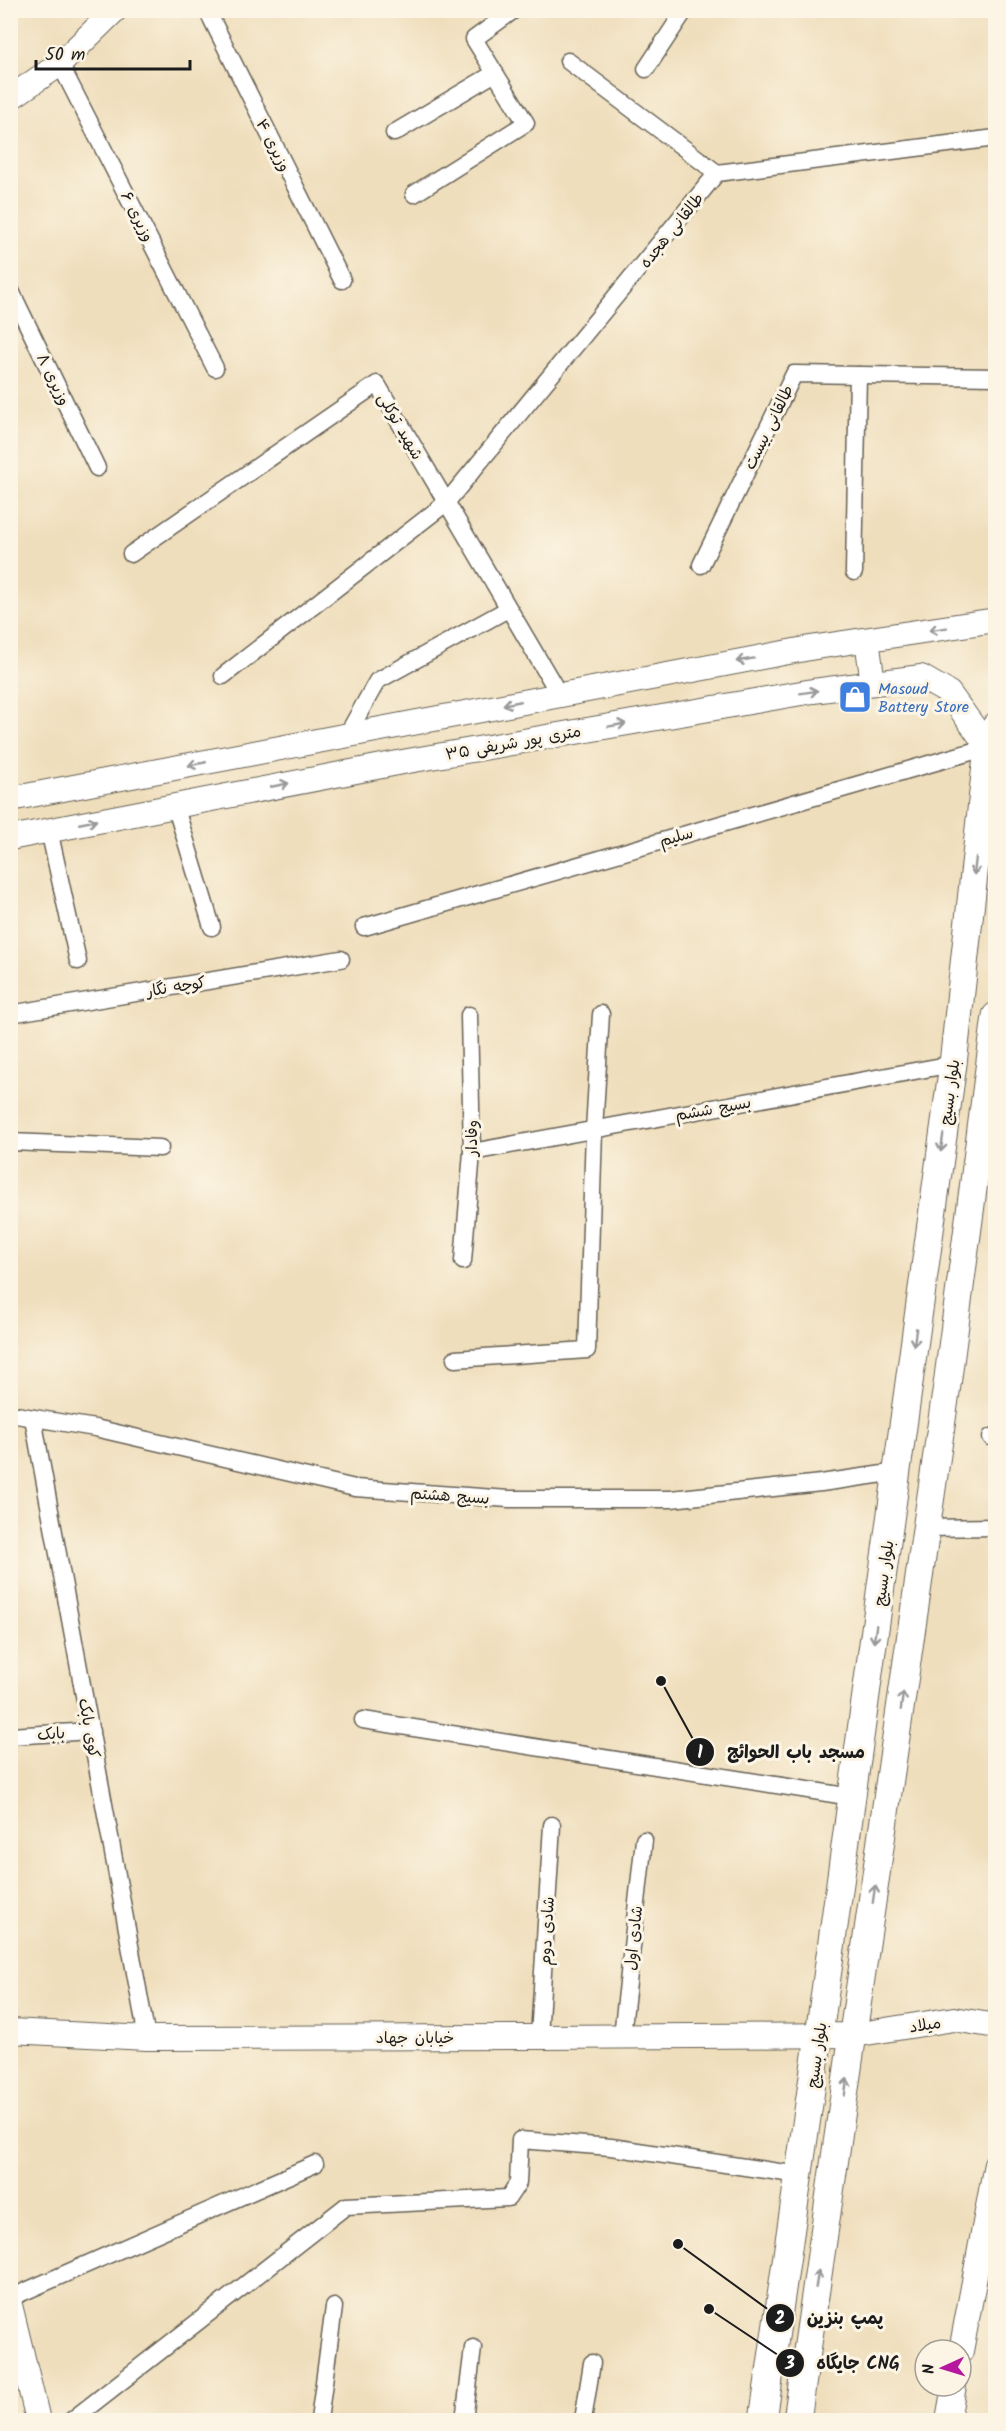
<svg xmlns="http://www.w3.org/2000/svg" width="1006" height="2431" viewBox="0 0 1006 2431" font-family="Kalam,'Playpen Sans Arabic',sans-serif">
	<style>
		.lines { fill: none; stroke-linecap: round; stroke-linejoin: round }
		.street-casing { stroke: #666054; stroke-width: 19 }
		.secondary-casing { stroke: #666054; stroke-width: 26 }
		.primary-casing { stroke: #666054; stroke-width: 29 }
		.street { stroke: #fff; stroke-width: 16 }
		.secondary { stroke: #fff; stroke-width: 24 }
		.primary { stroke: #fff; stroke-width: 27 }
		.oneway { stroke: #999 }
		.labels { text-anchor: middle; stroke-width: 6; stroke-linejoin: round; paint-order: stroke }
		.street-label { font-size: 16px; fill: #1c1c1c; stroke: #fcf5e5 }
		.shop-label { font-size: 16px; fill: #366cbe; stroke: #fcf5e5; text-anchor: start }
		.leader { fill: none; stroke: #1c1c1c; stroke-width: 2 }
		.callout-dot { fill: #1c1c1c; stroke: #fcf5e5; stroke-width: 2 }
		.mark-label { font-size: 18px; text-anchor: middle; font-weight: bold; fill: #fff }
		.callout-label { font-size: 18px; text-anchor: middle; font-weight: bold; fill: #1c1c1c; stroke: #fcf5e5; stroke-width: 6; stroke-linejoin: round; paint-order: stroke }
	</style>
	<rect width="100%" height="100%" fill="#fcf5e5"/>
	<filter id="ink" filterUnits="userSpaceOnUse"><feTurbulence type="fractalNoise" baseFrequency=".0167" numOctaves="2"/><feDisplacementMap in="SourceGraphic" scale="12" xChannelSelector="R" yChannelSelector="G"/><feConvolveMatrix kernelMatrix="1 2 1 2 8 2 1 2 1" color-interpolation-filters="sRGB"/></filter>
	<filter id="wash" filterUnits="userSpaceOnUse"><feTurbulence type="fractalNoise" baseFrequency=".008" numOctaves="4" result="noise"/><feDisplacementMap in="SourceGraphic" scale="24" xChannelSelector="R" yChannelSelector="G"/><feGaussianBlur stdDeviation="1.35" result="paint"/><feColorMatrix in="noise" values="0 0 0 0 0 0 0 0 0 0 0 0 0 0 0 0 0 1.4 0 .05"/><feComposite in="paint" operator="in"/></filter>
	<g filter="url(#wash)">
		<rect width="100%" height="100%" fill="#efdebc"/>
	</g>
	<g filter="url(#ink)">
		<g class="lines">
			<defs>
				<g id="street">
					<polyline points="207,10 342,280"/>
					<polyline points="568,61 717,173"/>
					<polyline points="60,64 215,368"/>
					<polyline points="646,69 685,10"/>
					<polyline points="394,133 495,73"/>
					<polyline points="414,194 526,123 474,39 514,10"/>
					<polyline points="10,289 97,468"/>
					<polyline points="131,554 377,384 559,694"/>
					<polyline points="701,565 794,374 996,377"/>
					<polyline points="854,572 858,375"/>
					<polyline points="223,676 446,503 717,173 996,138"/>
					<polyline points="347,735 377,681 508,609"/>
					<polyline points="175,805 212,927"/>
					<polyline points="49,830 78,961"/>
					<polyline points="364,927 988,747"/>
					<polyline points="10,1014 341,959"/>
					<polyline points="10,1142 160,1148"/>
					<polyline points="472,1152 953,1064"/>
					<polyline points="463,1261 472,1152 469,1015"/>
					<polyline points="455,1359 587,1350 594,1130 601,1014"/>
					<polyline points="10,1414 95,1428 355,1488 509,1499 671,1499 821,1483 897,1472"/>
					<polyline points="33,1418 147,2038"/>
					<polyline points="991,1437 996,1437"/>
					<polyline points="927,1528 996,1527"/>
					<polyline points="363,1720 852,1797"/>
					<polyline points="10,1736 91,1731"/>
					<polyline points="622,2036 644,1840"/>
					<polyline points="539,2037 552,1825"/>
					<polyline points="10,2298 315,2164"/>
					<polyline points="72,2420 346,2206 508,2198 518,2183 520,2140 611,2147 799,2175"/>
					<polyline points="319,2420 334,2307"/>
					<polyline points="464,2420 473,2348"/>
					<polyline points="583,2420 592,2363"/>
				</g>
				<g id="secondary">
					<polyline points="10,98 60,64 115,10"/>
					<polyline points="867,640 873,683"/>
					<polyline points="10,799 810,648 996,620"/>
					<polyline points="10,838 408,761 813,691 921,677 949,693 988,747"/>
					<polyline points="10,2031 147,2038 539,2037 854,2035 954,2019 996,2026"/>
					<polyline points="10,2305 38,2420"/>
					<polyline points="961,2351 996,2164"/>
					<polyline points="948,2420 954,2386"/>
				</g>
				<g id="primary">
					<polyline points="763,2420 819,2035 953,1064 988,747 996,726"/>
					<polyline points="797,2420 947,1385 996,1016"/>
				</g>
			</defs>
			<use href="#street" class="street-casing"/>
			<use href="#secondary" class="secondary-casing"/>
			<use href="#primary" class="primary-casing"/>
			<use href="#street" class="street"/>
			<use href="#secondary" class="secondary"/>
			<use href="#primary" class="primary"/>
		</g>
		<defs><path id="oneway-shaft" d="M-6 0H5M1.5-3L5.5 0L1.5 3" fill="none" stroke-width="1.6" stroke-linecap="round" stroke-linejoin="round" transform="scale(1.5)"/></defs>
		<g class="oneway">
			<use href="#oneway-shaft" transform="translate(938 629) rotate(171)"/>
			<use href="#oneway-shaft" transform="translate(745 660) rotate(170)"/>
			<use href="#oneway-shaft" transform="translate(809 692) rotate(-9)"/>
			<use href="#oneway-shaft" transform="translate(512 703) rotate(169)"/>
			<use href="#oneway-shaft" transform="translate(617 725) rotate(-10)"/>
			<use href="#oneway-shaft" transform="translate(197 764) rotate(169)"/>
			<use href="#oneway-shaft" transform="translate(280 785) rotate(-11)"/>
			<use href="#oneway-shaft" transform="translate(88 822) rotate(-11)"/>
			<use href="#oneway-shaft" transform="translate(975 866) rotate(96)"/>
			<use href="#oneway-shaft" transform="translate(942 1143) rotate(98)"/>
			<use href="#oneway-shaft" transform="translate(915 1337) rotate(98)"/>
			<use href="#oneway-shaft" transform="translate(875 1634) rotate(98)"/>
			<use href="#oneway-shaft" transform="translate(902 1701) rotate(-82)"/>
			<use href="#oneway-shaft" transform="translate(874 1894) rotate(-82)"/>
			<use href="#oneway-shaft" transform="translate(846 2087) rotate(-81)"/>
			<use href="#oneway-shaft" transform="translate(817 2279) rotate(-81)"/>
		</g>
	</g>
	<defs>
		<symbol id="shop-square" viewBox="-11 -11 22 22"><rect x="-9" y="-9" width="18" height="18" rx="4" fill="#3f7fe0" stroke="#fcf5e5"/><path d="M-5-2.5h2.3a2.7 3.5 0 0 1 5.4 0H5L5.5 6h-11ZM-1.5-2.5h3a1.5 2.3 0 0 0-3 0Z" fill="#fff"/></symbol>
	</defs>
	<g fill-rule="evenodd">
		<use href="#shop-square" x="836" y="678" width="38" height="38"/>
	</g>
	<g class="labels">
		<g class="street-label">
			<text transform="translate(274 145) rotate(63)" y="6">وزیری ۴</text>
			<text transform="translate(138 216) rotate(63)" y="6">وزیری ۶</text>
			<text transform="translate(671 230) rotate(-51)" y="6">طالقانی هجده</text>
			<text transform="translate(54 379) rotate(64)" y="6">وزیری ۸</text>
			<text transform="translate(401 426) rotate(60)" y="6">شهید توکلی</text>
			<text transform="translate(768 427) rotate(-64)" y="6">طالقانی بیست</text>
			<text transform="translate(513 742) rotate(-10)" y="6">۳۵ متری پور شریفی</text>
			<text transform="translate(676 836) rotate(-16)" y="6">سلیم</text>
			<text transform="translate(176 986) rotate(-9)" y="6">کوچه نگار</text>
			<text transform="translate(949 1092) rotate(-82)" y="6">بلوار بسیج</text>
			<text transform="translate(713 1108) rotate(-10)" y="6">بسیج ششم</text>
			<text transform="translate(471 1138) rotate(-90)" y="6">وفادار</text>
			<text transform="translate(450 1495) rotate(4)" y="6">بسیج هشتم</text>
			<text transform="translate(883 1573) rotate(-82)" y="6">بلوار بسیج</text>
			<text transform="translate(90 1728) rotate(80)" y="6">کوی بابک</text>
			<text transform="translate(51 1733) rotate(-4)" y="6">بابک</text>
			<text transform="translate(546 1931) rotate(-87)" y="6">شادی دوم</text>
			<text transform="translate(633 1938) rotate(-84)" y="6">شادی اول</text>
			<text transform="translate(925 2024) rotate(-9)" y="6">میلاد</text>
			<text x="415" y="2043">خیابان جهاد</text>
			<text transform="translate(816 2055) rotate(-82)" y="6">بلوار بسیج</text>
		</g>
		<g class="shop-label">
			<text x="878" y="694">Masoud<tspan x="878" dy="18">Battery Store</tspan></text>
		</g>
	</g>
	<path class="leader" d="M661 1681L700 1752M678 2244L780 2318M709 2309L790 2363"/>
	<g class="callout-dot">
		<circle cx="661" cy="1681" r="6"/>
		<circle cx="678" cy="2244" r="6"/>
		<circle cx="709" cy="2309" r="6"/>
		<circle cx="700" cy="1752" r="15"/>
		<circle cx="780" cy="2318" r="15"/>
		<circle cx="790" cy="2363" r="15"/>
	</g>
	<g class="mark-label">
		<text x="700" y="1758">1</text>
		<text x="780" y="2324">2</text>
		<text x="790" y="2369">3</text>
	</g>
	<g class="callout-label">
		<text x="796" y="1758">مسجد باب الحوائج</text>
		<text x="845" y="2324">پمپ بنزین</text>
		<text x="858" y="2369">جایگاه CNG</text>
	</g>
	<rect width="1006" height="2431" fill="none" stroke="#fcf5e5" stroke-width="36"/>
	<g transform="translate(943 2368) rotate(266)"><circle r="28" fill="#fcf5e5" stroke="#a29e95" stroke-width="1.5"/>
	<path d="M0-4.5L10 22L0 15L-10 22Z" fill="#b5179e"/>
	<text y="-9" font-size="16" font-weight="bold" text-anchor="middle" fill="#1c1c1c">N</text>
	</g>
	<path d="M36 60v9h154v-9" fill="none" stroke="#1c1c1c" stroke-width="3"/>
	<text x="45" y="60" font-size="18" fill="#1c1c1c" stroke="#fcf5e5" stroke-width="4.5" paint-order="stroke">50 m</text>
</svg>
